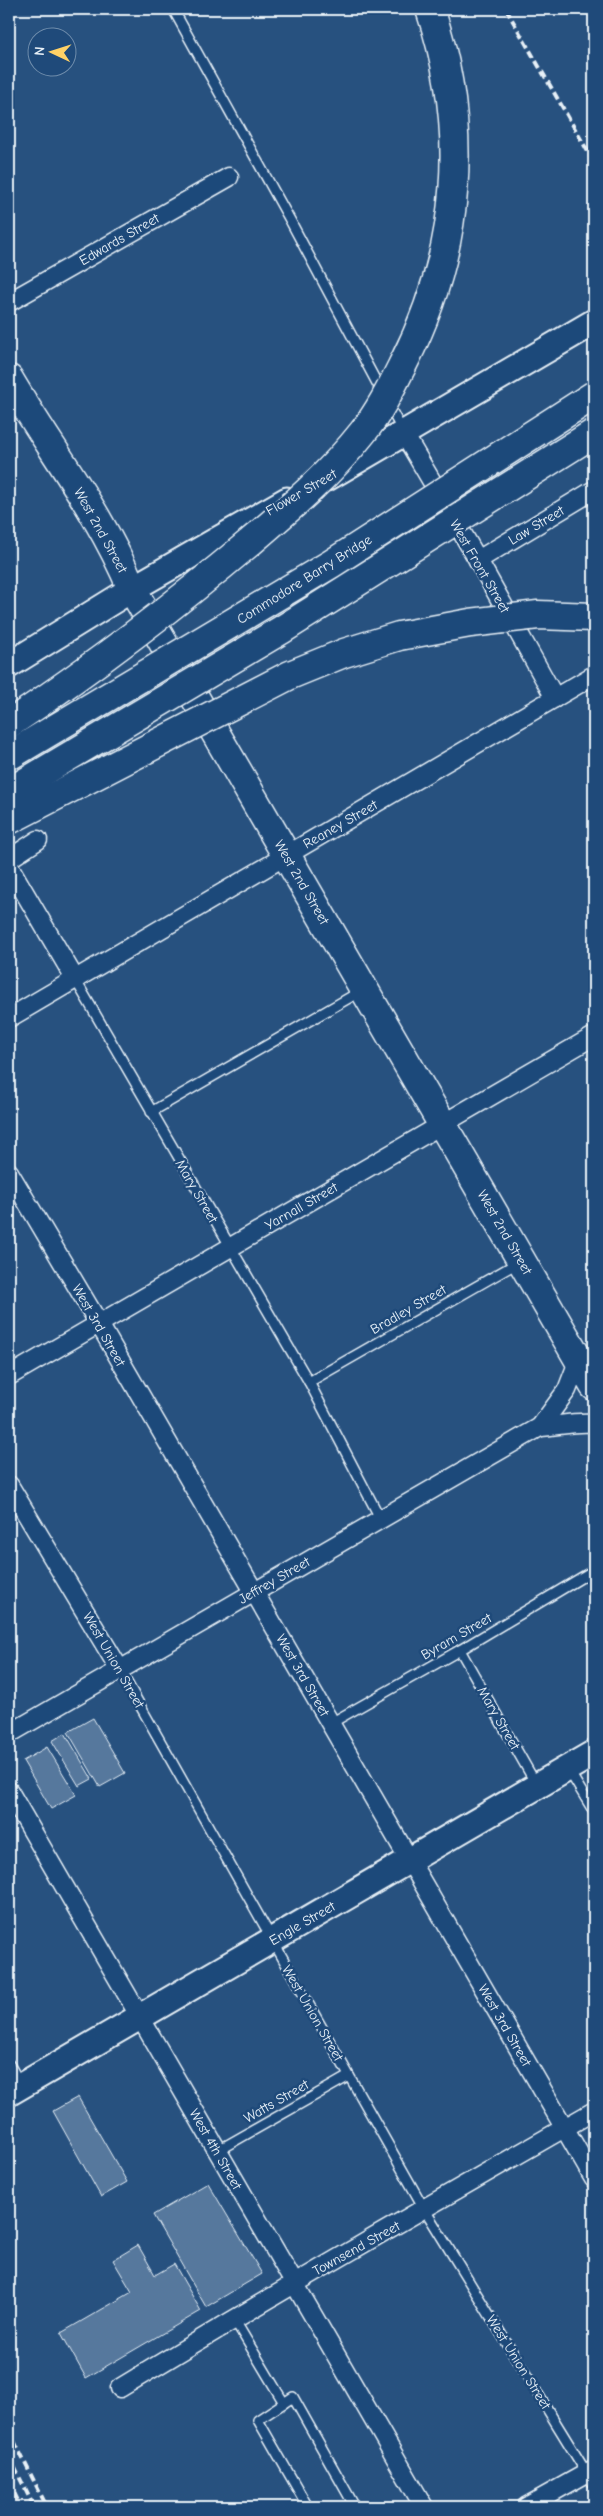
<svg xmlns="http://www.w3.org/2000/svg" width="603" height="2516" viewBox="0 0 603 2516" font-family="'Comic Neue',sans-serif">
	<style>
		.building { fill: #57789d; stroke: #e8f1f8 }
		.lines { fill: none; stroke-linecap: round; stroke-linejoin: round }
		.lane-casing { stroke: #e8f1f8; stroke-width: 12 }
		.street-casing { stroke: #e8f1f8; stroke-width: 21 }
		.secondary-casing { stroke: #e8f1f8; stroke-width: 29 }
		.primary-casing { stroke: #e8f1f8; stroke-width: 31 }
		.highway-casing { stroke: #e8f1f8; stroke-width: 31 }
		.lane { stroke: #1f4a7a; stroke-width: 9 }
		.street { stroke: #1f4a7a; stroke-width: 18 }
		.secondary { stroke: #1f4a7a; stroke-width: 25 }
		.primary { stroke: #1f4a7a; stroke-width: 28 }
		.highway { stroke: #1f4a7a; stroke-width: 28 }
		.rail { stroke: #e8f1f8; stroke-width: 4; stroke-dasharray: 8 4; stroke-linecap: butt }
		.highway-bridge-casing { stroke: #e8f1f8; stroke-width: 31; stroke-linecap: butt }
		.highway-bridge { stroke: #1f4a7a; stroke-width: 28 }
		.labels { text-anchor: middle; stroke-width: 5; stroke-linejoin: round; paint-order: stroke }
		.street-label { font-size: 14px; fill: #e8f1f8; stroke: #1f4a7a }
	</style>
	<rect width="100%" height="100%" fill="#27517f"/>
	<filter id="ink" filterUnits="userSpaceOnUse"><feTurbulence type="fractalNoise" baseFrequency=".02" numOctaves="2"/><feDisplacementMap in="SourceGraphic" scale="10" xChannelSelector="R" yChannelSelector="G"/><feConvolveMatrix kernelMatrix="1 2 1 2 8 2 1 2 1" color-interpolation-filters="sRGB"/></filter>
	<g filter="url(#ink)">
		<g class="building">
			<polygon points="93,1718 125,1773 100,1787 68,1732"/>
			<polygon points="65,1733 92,1779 79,1786 52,1741"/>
			<polygon points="47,1747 76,1795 51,1809 23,1761"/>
			<polygon points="78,2097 127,2182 101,2197 53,2111"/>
			<polygon points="208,2183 262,2274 206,2307 153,2215"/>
			<polygon points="138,2245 155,2275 174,2264 201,2311 86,2378 61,2333 132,2292 113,2260"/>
		</g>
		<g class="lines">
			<defs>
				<g id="lane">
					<polyline points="173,9 290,220 403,432"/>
					<polyline points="75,979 309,1382 380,1518"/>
					<polyline points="151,1112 361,991"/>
					<polyline points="309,1382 519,1262"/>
					<polyline points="460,1650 536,1784"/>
					<polyline points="120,1670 425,2210 594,2485"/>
					<polyline points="331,1723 460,1650 594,1570"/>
					<polyline points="569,1771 594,1812"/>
					<polyline points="9,2064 21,2085"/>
					<polyline points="217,2151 349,2076"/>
					<polyline points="234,2319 284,2403"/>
					<polyline points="308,2507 258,2420 293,2397 355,2507"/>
				</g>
				<g id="street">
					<polyline points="9,302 229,177"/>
					<polyline points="404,434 478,560 555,698"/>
					<polyline points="478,560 594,490"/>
					<polyline points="9,859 38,840"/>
					<polyline points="9,866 75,979"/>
					<polyline points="9,1018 594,675"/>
					<polyline points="9,1172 98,1322 594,2179"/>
					<polyline points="9,1376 594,1036"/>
					<path d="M540,1427c19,-1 34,-6 54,-4"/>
					<polyline points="9,1485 120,1670"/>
					<polyline points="9,1734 540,1427 567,1390 579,1359"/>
					<polyline points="9,1791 424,2507"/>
					<path d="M120,2388c156,-95 315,-186 474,-277"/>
					<polyline points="526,2507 594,2469"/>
				</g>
				<g id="secondary">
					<polyline points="327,478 594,322"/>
					<polyline points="9,665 132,589 287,500"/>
					<polyline points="9,2093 594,1753"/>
				</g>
				<path id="primary" d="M9,379c41,70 92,134 123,210l462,797"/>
				<polyline id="highway" points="593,1383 594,1382"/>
			</defs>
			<use href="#lane" class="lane-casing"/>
			<use href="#street" class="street-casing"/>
			<use href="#secondary" class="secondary-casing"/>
			<use href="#primary" class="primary-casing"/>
			<use href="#highway" class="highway-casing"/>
			<use href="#lane" class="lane"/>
			<use href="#street" class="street"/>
			<use href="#secondary" class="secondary"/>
			<use href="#primary" class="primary"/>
			<use href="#highway" class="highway"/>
			<g class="rail">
				<polyline points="506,9 594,162"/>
				<polyline points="9,2431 47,2507"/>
				<polyline points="9,2456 34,2507"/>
				<polyline points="9,2482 21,2507"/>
			</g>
			<defs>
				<g id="highway-bridge">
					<path d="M9,724c83,-56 163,-116 240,-181 41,-35 80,-68 114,-111 17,-21 29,-46 41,-70 57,-112 66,-234 26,-353"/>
					<polyline points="9,756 331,564 594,395"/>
					<polyline points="9,792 283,629 594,433"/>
					<polyline points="9,820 290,675 344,653 399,636 470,623 538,615 594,617"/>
				</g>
			</defs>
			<use href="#highway-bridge" class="highway-bridge-casing"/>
			<use href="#highway-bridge" class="highway-bridge"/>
		</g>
	</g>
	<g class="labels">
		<g class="street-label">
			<text transform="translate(119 239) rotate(-30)" y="5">Edwards Street</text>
			<text transform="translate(301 492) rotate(-30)" y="5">Flower Street</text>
			<text transform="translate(536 525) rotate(-31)" y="5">Law Street</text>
			<text transform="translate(101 530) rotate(61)" y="5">West 2nd Street</text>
			<text transform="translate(480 566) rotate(60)" y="5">West Front Street</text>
			<text transform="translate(304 579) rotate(-32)" y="5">Commodore Barry Bridge</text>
			<text transform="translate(340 824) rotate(-30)" y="5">Reaney Street</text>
			<text transform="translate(302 882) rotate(60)" y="5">West 2nd Street</text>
			<text transform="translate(197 1191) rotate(60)" y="5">Mary Street</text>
			<text transform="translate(301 1206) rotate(-30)" y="5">Yarnall Street</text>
			<text transform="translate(505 1232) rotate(60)" y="5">West 2nd Street</text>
			<text transform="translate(408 1309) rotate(-30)" y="5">Bradley Street</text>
			<text transform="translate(99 1325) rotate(60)" y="5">West 3rd Street</text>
			<text transform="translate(274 1580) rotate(-30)" y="5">Jeffrey Street</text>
			<text transform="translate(456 1636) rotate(-30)" y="5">Byram Street</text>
			<text transform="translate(114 1660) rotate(60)" y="5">West Union Street</text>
			<text transform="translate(303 1675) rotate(60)" y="5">West 3rd Street</text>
			<text transform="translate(499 1718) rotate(60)" y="5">Mary Street</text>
			<text transform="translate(302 1923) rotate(-30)" y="5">Engle Street</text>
			<text transform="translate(313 2013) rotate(60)" y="5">West Union Street</text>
			<text transform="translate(505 2025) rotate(60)" y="5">West 3rd Street</text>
			<text transform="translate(276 2101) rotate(-30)" y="5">Watts Street</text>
			<text transform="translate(216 2149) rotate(60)" y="5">West 4th Street</text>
			<text transform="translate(356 2248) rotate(-29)" y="5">Townsend Street</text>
			<text transform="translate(519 2362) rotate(58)" y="5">West Union Street</text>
		</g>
	</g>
	<rect width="603" height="2516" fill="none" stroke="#1f4a7a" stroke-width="30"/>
	<rect x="15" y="15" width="573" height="2486" fill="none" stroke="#e8f1f8" stroke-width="2" filter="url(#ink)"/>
	<g transform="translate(52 52) rotate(274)"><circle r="24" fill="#1f4a7a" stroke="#6f8dac"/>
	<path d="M0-4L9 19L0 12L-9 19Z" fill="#ffd166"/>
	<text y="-8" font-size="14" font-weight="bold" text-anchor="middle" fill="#e8f1f8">N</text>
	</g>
</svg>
